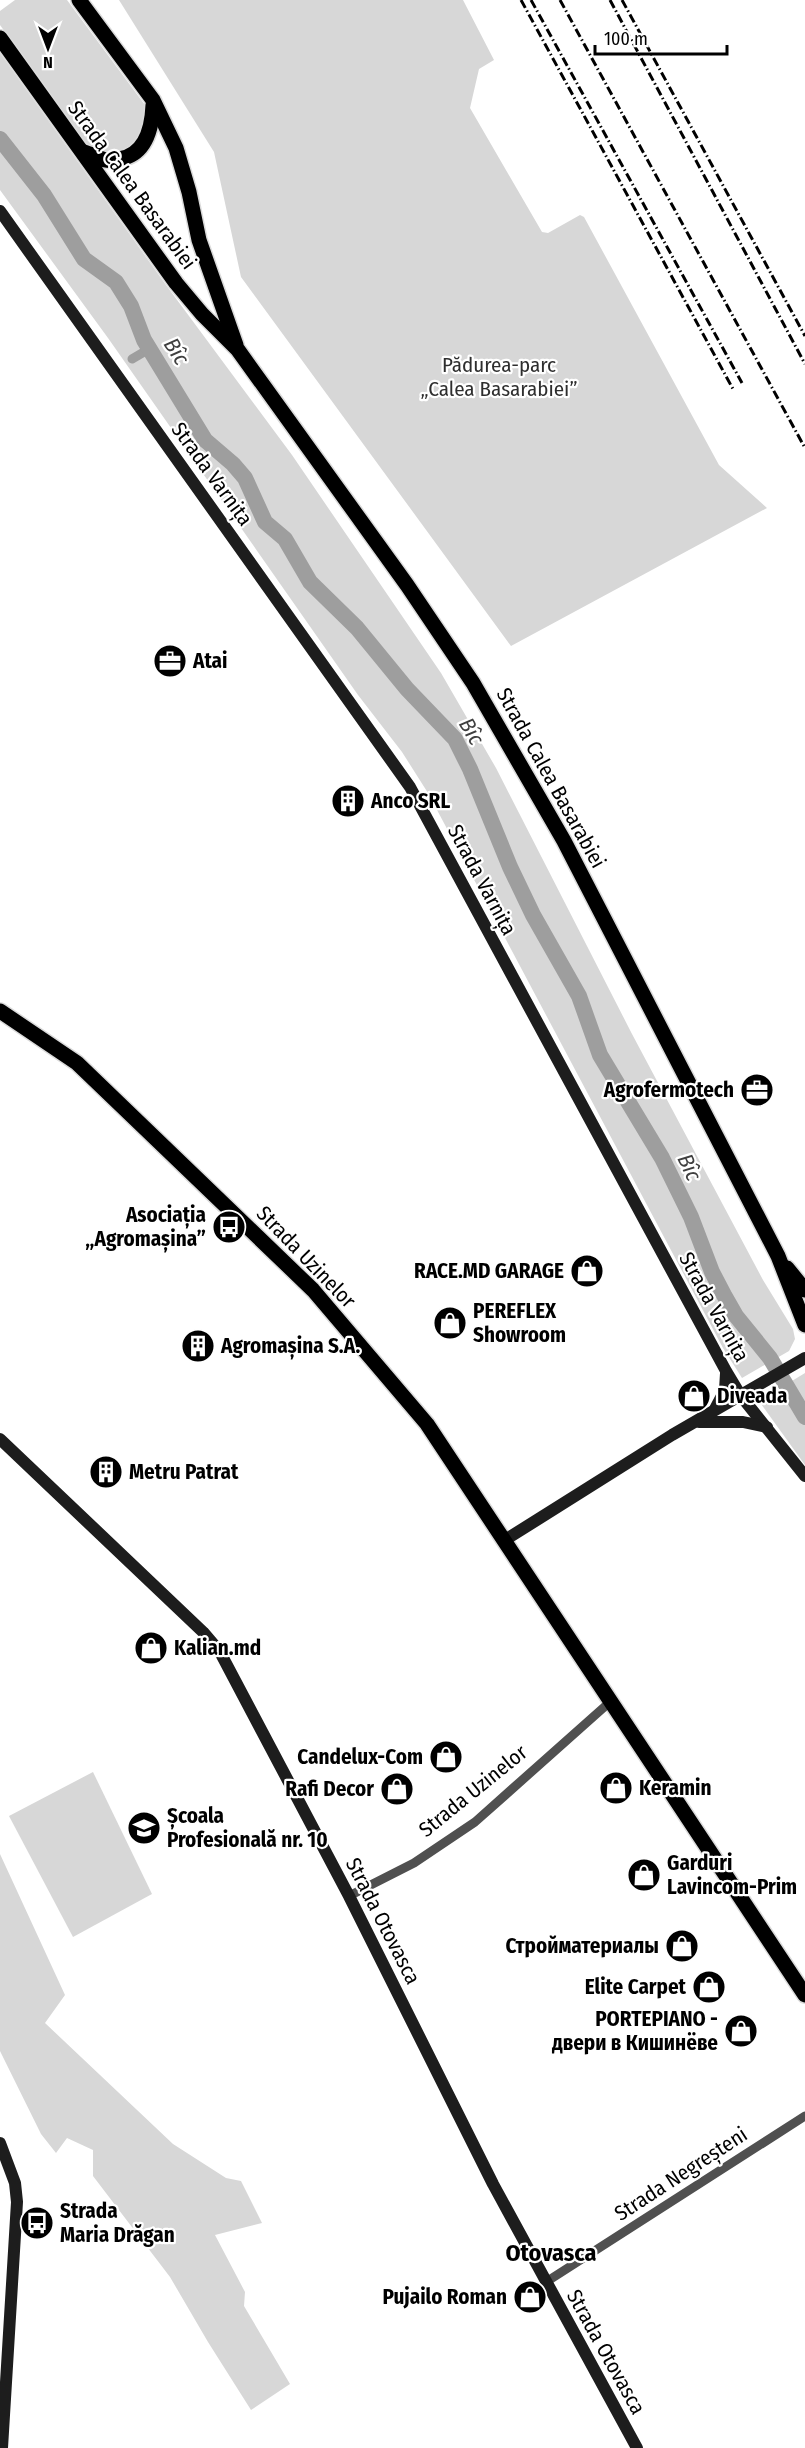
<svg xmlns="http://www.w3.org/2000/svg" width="805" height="2448" viewBox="0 0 805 2448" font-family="'Fira Sans Condensed',sans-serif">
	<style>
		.green { fill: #d7d7d7 }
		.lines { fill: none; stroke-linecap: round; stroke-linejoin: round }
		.canal { stroke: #9e9e9e; stroke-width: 9 }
		.river { stroke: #9e9e9e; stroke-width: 16 }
		.primary-casing { stroke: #dbdbdb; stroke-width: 18 }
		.street { stroke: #505050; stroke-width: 9 }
		.secondary { stroke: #1d1d1d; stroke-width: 12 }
		.primary { stroke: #000; stroke-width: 15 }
		.rail { stroke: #000; stroke-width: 3; stroke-dasharray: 9 3 1.5 3; stroke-linecap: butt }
		.labels { text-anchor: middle; stroke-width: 4.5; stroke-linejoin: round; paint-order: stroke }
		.street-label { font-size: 21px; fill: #000; stroke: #fff }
		.park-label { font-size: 21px; fill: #2e2e2e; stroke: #fff }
		.poi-label { font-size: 21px; font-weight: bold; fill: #000; stroke: #fff; text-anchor: start }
		.water-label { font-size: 22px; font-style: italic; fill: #3f3f3f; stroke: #fff }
		.quarter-label { font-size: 24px; font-weight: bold; fill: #000; stroke: #fff }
	</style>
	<rect width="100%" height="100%" fill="#fff"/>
	<g class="green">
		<path d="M15,0h52l78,105 3,14 -14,29c-19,6 -33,9 -50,-5l-84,-118v-14z"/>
		<polygon points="119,0 463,0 494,60 479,69 470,108 542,232 548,233 580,215 584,217 719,465 767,508 511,646 241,277 214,152"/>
		<polygon points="0,53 166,285 292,455 441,673 496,768 632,1034 763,1280 793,1329 795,1339 789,1351 742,1378 723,1348 428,793 402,752 358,695 108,338 0,190"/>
		<polygon points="805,1373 805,1465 759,1401"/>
		<polygon points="93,1772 152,1894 73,1937 9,1816"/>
		<polygon points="0,1854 65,1995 45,2023 173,2144 226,2178 241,2181 262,2223 215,2235 245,2292 244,2306 290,2384 251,2410 208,2342 170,2277 93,2176 93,2150 67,2138 56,2153 41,2134 0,2051"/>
	</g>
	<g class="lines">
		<polyline class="canal" points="132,359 149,349"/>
		<polyline class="river" points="0,139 44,195 84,259 116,282 131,306 144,340 205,440 233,464 245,478 265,522 285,539 310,582 357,628 407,689 455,739 470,769 510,867 533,915 579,996 600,1055 662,1158 691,1217 712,1272 724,1295 736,1316 770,1358 805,1417"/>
		<defs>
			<g id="primary">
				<polyline points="79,0 153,100 176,148 189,192 199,240 236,345"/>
				<polyline points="0,38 176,283 202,314 238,350 407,585 473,683 564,841 613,936 778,1256 805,1325"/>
				<path d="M84,152c7,2 14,6 21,8 5,1 10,0 14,-1 27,-4 33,-31 34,-54"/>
				<polyline points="0,1011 77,1063 313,1290 427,1424 805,1995"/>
				<polyline points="787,1268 805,1290"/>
			</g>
		</defs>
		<use href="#primary" class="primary-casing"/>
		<g class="street">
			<polyline points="349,1896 414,1863 475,1822 611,1701"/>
			<polyline points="546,2282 805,2116"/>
		</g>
		<g class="secondary">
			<polyline points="0,211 410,787 726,1371 741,1396 805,1476"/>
			<polyline points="715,1409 725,1390 726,1373"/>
			<polyline points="699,1422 743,1422 767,1427"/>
			<polyline points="0,1439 203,1632 220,1652 349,1896 493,2184 637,2448"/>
			<polyline points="505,1540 672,1435 805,1358"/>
			<polyline points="0,2143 15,2183 17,2202 2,2448"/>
		</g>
		<use href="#primary" class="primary"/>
		<g class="rail">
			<polyline points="521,0 733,389"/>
			<polyline points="531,0 742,383"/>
			<polyline points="560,0 805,448"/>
			<polyline points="610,0 805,364"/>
			<polyline points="622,0 805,336"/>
		</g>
	</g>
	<defs>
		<symbol id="office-disc" viewBox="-11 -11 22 22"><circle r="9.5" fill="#000" stroke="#fff"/><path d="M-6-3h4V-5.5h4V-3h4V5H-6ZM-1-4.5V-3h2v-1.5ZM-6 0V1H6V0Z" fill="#fff"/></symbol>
		<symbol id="building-disc" viewBox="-11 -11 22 22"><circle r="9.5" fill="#000" stroke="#fff"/><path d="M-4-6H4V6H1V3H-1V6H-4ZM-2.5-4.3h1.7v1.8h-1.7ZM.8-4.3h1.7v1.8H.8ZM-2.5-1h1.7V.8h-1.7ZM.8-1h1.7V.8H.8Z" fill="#fff"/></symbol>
		<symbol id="bus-disc" viewBox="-11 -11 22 22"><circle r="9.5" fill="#000" stroke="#fff"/><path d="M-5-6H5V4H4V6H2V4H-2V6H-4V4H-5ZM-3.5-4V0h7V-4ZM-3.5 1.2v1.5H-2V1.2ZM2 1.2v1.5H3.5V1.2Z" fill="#fff"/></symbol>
		<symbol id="shop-disc" viewBox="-11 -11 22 22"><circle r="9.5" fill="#000" stroke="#fff"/><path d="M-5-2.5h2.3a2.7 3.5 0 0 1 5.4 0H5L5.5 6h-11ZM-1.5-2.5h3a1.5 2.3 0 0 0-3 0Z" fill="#fff"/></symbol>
		<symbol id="university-disc" viewBox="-11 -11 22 22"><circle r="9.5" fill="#000" stroke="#fff"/><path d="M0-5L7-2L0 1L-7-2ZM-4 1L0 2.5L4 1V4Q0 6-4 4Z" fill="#fff"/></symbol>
	</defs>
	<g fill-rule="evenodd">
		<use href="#office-disc" x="151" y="642" width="38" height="38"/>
		<use href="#building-disc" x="329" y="782" width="38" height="38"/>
		<use href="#office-disc" x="738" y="1071" width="38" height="38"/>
		<use href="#bus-disc" x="210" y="1208" width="38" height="38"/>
		<use href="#shop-disc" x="568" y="1252" width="38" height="38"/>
		<use href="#shop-disc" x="431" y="1304" width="38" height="38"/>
		<use href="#building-disc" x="179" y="1327" width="38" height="38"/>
		<use href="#shop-disc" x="675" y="1377" width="38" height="38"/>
		<use href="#building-disc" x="87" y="1453" width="38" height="38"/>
		<use href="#shop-disc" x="132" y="1629" width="38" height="38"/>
		<use href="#shop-disc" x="427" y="1738" width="38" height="38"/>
		<use href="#shop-disc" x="597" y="1769" width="38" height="38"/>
		<use href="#shop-disc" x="378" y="1770" width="38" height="38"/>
		<use href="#university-disc" x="125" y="1809" width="38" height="38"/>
		<use href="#shop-disc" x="625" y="1856" width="38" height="38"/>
		<use href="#shop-disc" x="663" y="1927" width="38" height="38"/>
		<use href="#shop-disc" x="690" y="1968" width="38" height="38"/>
		<use href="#shop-disc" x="722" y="2012" width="38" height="38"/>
		<use href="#bus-disc" x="18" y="2204" width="38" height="38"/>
		<use href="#shop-disc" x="511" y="2278" width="38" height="38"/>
	</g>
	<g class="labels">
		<g class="street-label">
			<text transform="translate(132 185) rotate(54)" y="7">Strada Calea Basarabiei</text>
			<text transform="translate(212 474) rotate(54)" y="7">Strada Varnița</text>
			<text transform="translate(551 778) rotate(61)" y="7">Strada Calea Basarabiei</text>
			<text transform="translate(482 880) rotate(62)" y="7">Strada Varnița</text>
			<text transform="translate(306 1257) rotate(46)" y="7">Strada Uzinelor</text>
			<text transform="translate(714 1307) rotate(61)" y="7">Strada Varnița</text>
			<text transform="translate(473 1791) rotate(-39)" y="7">Strada Uzinelor</text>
			<text transform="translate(383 1921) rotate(63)" y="7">Strada Otovasca</text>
			<text transform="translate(681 2174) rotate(-33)" y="7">Strada Negreșteni</text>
			<text transform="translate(606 2352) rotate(61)" y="7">Strada Otovasca</text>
		</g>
		<g class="park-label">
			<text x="499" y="372">Pădurea-parc<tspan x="499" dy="24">„Calea Basarabiei”</tspan></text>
		</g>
		<g class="poi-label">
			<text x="193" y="668">Atai</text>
			<text x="371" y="808">Anco SRL</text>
			<text x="734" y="1097" text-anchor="end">Agrofermotech</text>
			<text x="206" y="1222" text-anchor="end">Asociația<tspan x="206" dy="24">„Agromașina”</tspan></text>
			<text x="564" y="1278" text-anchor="end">RACE.MD GARAGE</text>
			<text x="473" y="1318">PEREFLEX<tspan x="473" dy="24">Showroom</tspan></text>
			<text x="221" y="1353">Agromașina S.A.</text>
			<text x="717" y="1403">Diveada</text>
			<text x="129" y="1479">Metru Patrat</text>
			<text x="174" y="1655">Kalian.md</text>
			<text x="423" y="1764" text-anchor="end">Candelux-Com</text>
			<text x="639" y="1795">Keramin</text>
			<text x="374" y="1796" text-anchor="end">Rafi Decor</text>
			<text x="167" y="1823">Școala<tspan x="167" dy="24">Profesională nr. 10</tspan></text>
			<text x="667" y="1870">Garduri<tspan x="667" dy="24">Lavincom-Prim</tspan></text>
			<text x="659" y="1953" text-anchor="end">Стройматериалы</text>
			<text x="686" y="1994" text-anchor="end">Elite Carpet</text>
			<text x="718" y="2026" text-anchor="end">PORTEPIANO -<tspan x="718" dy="24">двери в Кишинёве</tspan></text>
			<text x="60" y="2218">Strada<tspan x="60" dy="24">Maria Drăgan</tspan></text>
			<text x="507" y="2304" text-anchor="end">Pujailo Roman</text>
		</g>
		<g class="water-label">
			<text transform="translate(177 351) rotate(58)" y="8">Bîc</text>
			<text transform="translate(472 731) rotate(59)" y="8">Bîc</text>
			<text transform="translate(690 1167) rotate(65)" y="8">Bîc</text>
		</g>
		<g class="quarter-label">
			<text x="551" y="2261">Otovasca</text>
		</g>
	</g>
	<g transform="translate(48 48) rotate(180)" stroke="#ffffff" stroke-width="4.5" paint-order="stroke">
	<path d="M0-4.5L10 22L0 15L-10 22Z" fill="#000000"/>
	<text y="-9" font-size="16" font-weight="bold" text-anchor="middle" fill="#000000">N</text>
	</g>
	<path d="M595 45v9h132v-9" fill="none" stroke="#000000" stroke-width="3"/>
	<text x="604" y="45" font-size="18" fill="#000000" stroke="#ffffff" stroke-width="4.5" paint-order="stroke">100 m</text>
</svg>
